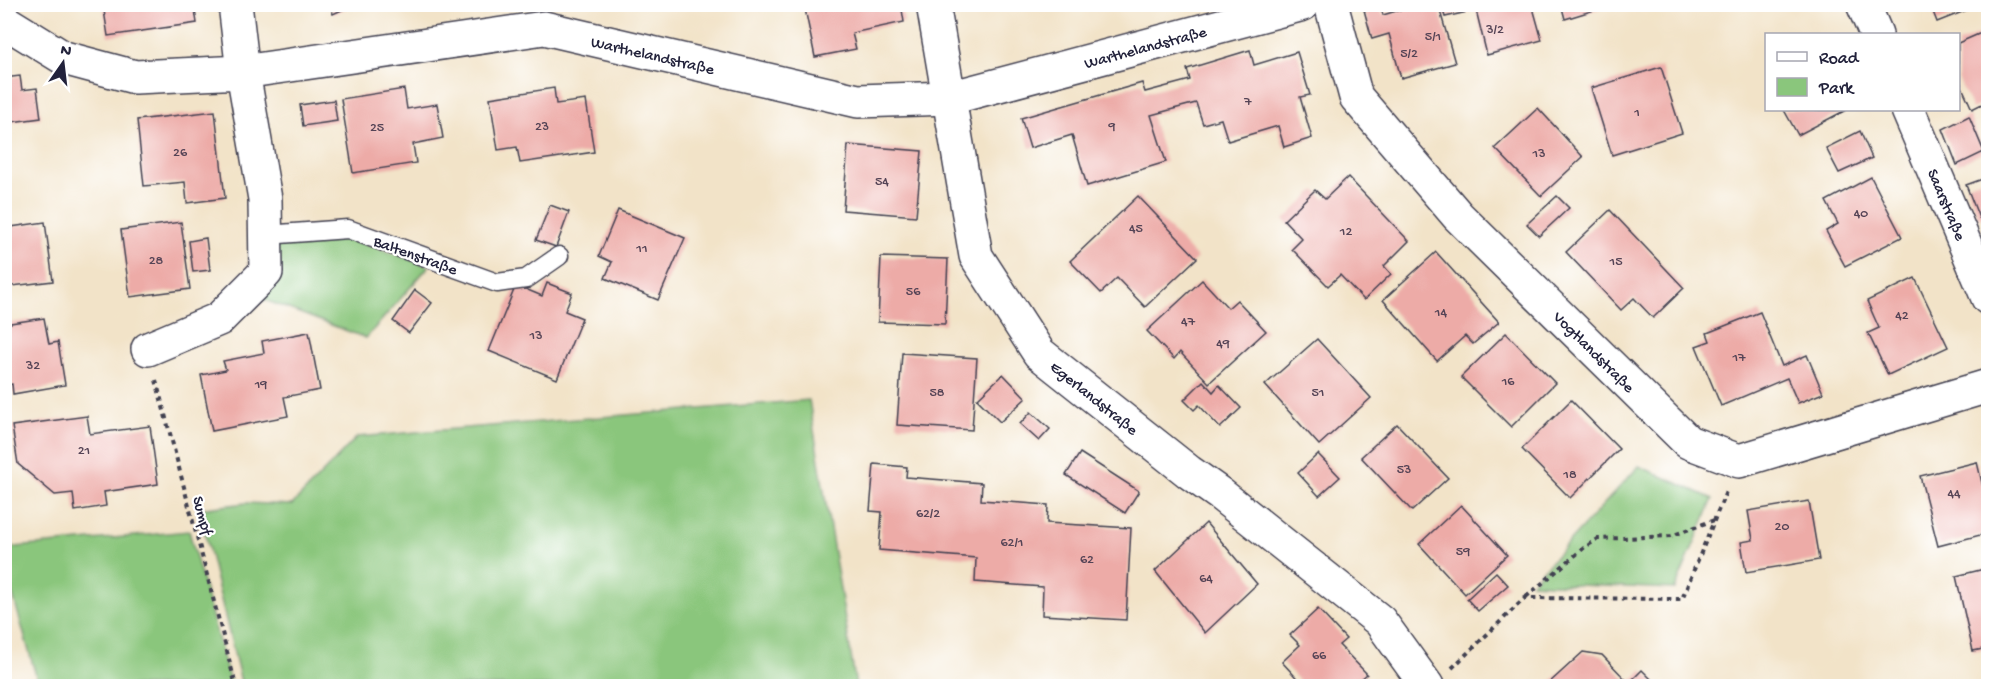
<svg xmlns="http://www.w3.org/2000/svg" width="1993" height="691" viewBox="0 0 1993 691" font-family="'Gochi Hand',sans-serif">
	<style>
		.green { fill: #8ac67c; stroke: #56745c; stroke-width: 1.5 }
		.building { fill: #edaba7 }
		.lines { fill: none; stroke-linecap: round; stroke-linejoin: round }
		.lane-casing { stroke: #413f50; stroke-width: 21 }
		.street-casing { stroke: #413f50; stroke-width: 36 }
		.path { stroke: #413f50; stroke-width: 4; stroke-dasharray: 4.5 4.5; stroke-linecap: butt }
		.lane { stroke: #fff; stroke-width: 18 }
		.street { stroke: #fff; stroke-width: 33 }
		.labels { text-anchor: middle; stroke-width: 4.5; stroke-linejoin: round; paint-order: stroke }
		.number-label { font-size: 14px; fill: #554456 }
		.street-label { font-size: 16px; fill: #22223b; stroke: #fff }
	</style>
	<rect width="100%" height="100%" fill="#fff"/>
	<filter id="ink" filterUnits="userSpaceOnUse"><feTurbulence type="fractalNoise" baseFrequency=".0167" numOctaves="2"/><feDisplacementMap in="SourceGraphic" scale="12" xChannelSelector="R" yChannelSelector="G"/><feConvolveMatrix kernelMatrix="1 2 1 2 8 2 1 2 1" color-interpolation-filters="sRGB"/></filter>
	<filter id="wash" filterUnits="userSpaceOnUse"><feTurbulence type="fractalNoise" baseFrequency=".008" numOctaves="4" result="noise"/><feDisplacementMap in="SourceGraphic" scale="24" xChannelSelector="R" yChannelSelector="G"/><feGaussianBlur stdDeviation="1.35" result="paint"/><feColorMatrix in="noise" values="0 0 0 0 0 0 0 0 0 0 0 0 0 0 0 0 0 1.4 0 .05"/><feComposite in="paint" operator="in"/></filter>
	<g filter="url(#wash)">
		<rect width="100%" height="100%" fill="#f2e3c8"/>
		<g class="green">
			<polygon points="346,237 429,266 366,338 257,297 273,242"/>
			<polygon points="809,400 856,686 242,686 199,509 246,503 292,505 357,437"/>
			<polygon points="1639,466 1713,499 1675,589 1531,583"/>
			<polygon points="189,531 231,686 39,686 5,568 5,548"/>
		</g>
		<g id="blocks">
			<g class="building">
				<polygon points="103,4 194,4 197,23 108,36"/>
				<polygon points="330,4 355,4 333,14"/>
				<polygon points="804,4 901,4 904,22 852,33 856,49 815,57"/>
				<polygon points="1419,4 1438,4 1455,63 1401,78 1389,34 1372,39 1364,10 1380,5 1383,15"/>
				<polygon points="1441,4 1532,4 1542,40 1487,55 1476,10 1445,17"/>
				<polygon points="1561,4 1611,4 1611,5 1565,19"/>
				<polygon points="1930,4 1979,4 1980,5 1937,22"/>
				<polygon points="1988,30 1988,101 1972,109 1958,78 1958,43"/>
				<polygon points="1250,50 1254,65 1297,52 1310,95 1300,97 1312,138 1284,147 1278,126 1228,141 1221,119 1203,124 1196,103 1151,115 1166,162 1087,186 1072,135 1030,148 1021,118 1142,83 1145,92 1190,80 1187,69"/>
				<polygon points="1661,67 1682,133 1612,155 1591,88"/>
				<polygon points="20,76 22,90 37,88 41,118 4,123 4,78"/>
				<polygon points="554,88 556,104 586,100 594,152 520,163 517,147 498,150 490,98"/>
				<polygon points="404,89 407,109 437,104 443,138 413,144 416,163 353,173 341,99"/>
				<polygon points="334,100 337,121 303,126 300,105"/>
				<polygon points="1538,108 1583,157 1541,196 1495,148"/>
				<polygon points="1784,110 1846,110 1798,135"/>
				<polygon points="215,111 225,198 187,203 185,182 144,186 137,120"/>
				<polygon points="1969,116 1984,152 1957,165 1943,129"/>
				<polygon points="1860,131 1872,158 1839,173 1826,148"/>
				<polygon points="848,145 922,151 916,216 843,210"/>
				<polygon points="1348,177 1409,241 1384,266 1391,274 1364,300 1340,275 1328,286 1292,249 1302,239 1284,220 1315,190 1325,199"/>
				<polygon points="1871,177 1902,237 1845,266 1826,231 1838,224 1826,201"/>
				<polygon points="1988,177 1988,214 1979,218 1966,185"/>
				<polygon points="1138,196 1197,258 1145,307 1117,278 1101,293 1070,261"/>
				<polygon points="1557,196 1569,208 1539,236 1527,224"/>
				<polygon points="550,205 569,212 556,247 536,240"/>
				<polygon points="618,210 685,238 658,300 605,278 612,262 599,256"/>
				<polygon points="1610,210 1684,288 1653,318 1634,298 1621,310 1566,252"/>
				<polygon points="45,222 53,281 4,287 4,228"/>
				<polygon points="181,222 190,289 130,297 121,230"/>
				<polygon points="206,238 210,270 193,272 189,241"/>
				<polygon points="1436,252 1499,322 1473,344 1465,336 1437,361 1383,300"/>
				<polygon points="881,257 948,259 945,324 878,322"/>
				<polygon points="1915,278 1948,347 1888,375 1868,333 1879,328 1867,301"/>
				<polygon points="1202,280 1228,308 1237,300 1266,331 1209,383 1180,352 1174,359 1147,331"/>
				<polygon points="547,283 572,293 565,311 582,318 557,379 489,351 516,285 542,296"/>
				<polygon points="415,290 432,303 409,333 393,321"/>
				<polygon points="1760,312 1782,366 1807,355 1823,393 1798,403 1787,378 1721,406 1696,346 1710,341 1707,333"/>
				<polygon points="44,318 49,344 58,342 65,385 13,394 12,384 4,385 4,324"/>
				<polygon points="309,332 320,390 284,397 288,416 212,431 201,375 226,370 223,361 264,353 262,341"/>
				<polygon points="1506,333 1555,383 1511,427 1461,377"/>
				<polygon points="1317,339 1371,398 1319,445 1265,385"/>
				<polygon points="902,353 977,358 972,430 897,425"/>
				<polygon points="1003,374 1026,398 1000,422 977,399"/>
				<polygon points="1203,381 1213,392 1219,385 1241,408 1220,428 1199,405 1194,410 1184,400"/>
				<polygon points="1571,400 1619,449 1570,498 1522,449"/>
				<polygon points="1031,412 1050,429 1039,441 1020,424"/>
				<polygon points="87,416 90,434 150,426 158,484 104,492 106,506 75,511 73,493 55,495 18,464 12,426"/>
				<polygon points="1397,424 1448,478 1412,511 1361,457"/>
				<polygon points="1080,453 1139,491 1125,513 1066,475"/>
				<polygon points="1318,454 1340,477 1319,496 1298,473"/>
				<polygon points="1977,462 1988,508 1988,533 1938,546 1920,476"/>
				<polygon points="874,464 907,467 906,477 982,483 981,500 1048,505 1047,523 1131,528 1126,620 1042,615 1043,587 975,582 976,558 879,550 882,512 870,511"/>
				<polygon points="1809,501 1819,560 1746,572 1741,542 1753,540 1748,511"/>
				<polygon points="1461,505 1507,555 1465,594 1419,544"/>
				<polygon points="1206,523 1257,584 1205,633 1155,571"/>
				<polygon points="1988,568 1988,648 1973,651 1956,576"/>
				<polygon points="1496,572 1508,585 1478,611 1467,599"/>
				<polygon points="1318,609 1346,639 1339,645 1367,674 1353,686 1304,686 1282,662 1300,645 1290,635"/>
				<polygon points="1583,652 1602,655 1629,683 1642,670 1658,686 1552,686 1549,683"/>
			</g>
		</g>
	</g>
	<g filter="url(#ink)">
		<use href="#blocks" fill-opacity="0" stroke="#413f50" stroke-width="1.5"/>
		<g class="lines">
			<defs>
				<polyline id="lane" points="266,235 348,229 497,283 526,279 559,256"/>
				<g id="street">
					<polyline points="933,4 976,256 1039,353 1189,472 1220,494 1380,621 1427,686"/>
					<polyline points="1331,4 1356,97 1458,216 1688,442 1739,461 1988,386"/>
					<polyline points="1863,4 1876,34"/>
					<polyline points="4,21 64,58 135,77 243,72 544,28 858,101 950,98 1303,4"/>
					<polyline points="1908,110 1988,298"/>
					<polyline points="148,349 219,319 266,272 265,199 243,72 235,4"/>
				</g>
			</defs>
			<use href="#lane" class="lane-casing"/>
			<use href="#street" class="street-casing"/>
			<g class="path">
				<polyline points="156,380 236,686"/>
				<polyline points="1526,597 1585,547 1598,539 1671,536 1714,520"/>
				<polyline points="1452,668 1525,598 1682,599 1727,489"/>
			</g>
			<use href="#lane" class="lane"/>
			<use href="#street" class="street"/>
		</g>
	</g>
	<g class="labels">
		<g class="number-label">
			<text x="1495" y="33">3/2</text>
			<text x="1433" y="40">5/1</text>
			<text x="1409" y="57">5/2</text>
			<text x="1248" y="105">7</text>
			<text x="1637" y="116">1</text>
			<text x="542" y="130">23</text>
			<text x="1112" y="130">9</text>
			<text x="377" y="131">25</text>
			<text x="180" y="156">26</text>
			<text x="1539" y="157">13</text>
			<text x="882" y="185">54</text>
			<text x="1861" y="217">40</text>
			<text x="1136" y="232">45</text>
			<text x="1346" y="235">12</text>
			<text x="642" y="252">11</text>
			<text x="156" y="264">28</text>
			<text x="1616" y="265">15</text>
			<text x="913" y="295">56</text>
			<text x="1441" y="316">14</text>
			<text x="1902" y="319">42</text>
			<text x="1188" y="325">47</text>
			<text x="536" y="339">13</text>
			<text x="1223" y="347">49</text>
			<text x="1739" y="361">17</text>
			<text x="33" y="369">32</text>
			<text x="1508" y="385">16</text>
			<text x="261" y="388">19</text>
			<text x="937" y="396">58</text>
			<text x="1318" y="396">51</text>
			<text x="84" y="454">21</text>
			<text x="1404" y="473">53</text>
			<text x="1570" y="478">18</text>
			<text x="1954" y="497">44</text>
			<text x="928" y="517">62/2</text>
			<text x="1782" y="530">20</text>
			<text x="1012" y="546">62/1</text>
			<text x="1463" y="555">59</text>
			<text x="1087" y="563">62</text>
			<text x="1206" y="582">64</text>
			<text x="1319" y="659">66</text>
		</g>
		<g class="street-label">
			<text transform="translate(1145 46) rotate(-15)" y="6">Warthelandstraße</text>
			<text transform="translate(653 54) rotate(13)" y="6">Warthelandstraße</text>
			<text transform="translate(1948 204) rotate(67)" y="6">Saarstraße</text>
			<text transform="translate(416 254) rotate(20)" y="6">Baltenstraße</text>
			<text transform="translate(1595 351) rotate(45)" y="6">Vogtlandstraße</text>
			<text transform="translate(1095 397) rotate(39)" y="6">Egerlandstraße</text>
			<text transform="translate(204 515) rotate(75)" y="6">Sumpf</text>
		</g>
	</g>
	<rect width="1993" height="691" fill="none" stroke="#fff" stroke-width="24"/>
	<rect x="1765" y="33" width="195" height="78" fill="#ffffff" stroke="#a7a7b1" stroke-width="1.5"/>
	<rect x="1777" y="52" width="30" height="9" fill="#ffffff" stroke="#a7a7b1" stroke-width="1.5"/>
	<text x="1819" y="63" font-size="18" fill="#22223b">Road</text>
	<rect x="1777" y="78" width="30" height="18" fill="#8ac67c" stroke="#a7a7b1" stroke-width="1.5"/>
	<text x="1819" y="93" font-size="18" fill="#22223b">Park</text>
	<g transform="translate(63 63) rotate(14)" stroke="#ffffff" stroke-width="4.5" paint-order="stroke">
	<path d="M0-4.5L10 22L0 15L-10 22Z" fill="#22223b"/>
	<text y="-9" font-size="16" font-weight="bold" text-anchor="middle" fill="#22223b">N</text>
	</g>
</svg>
